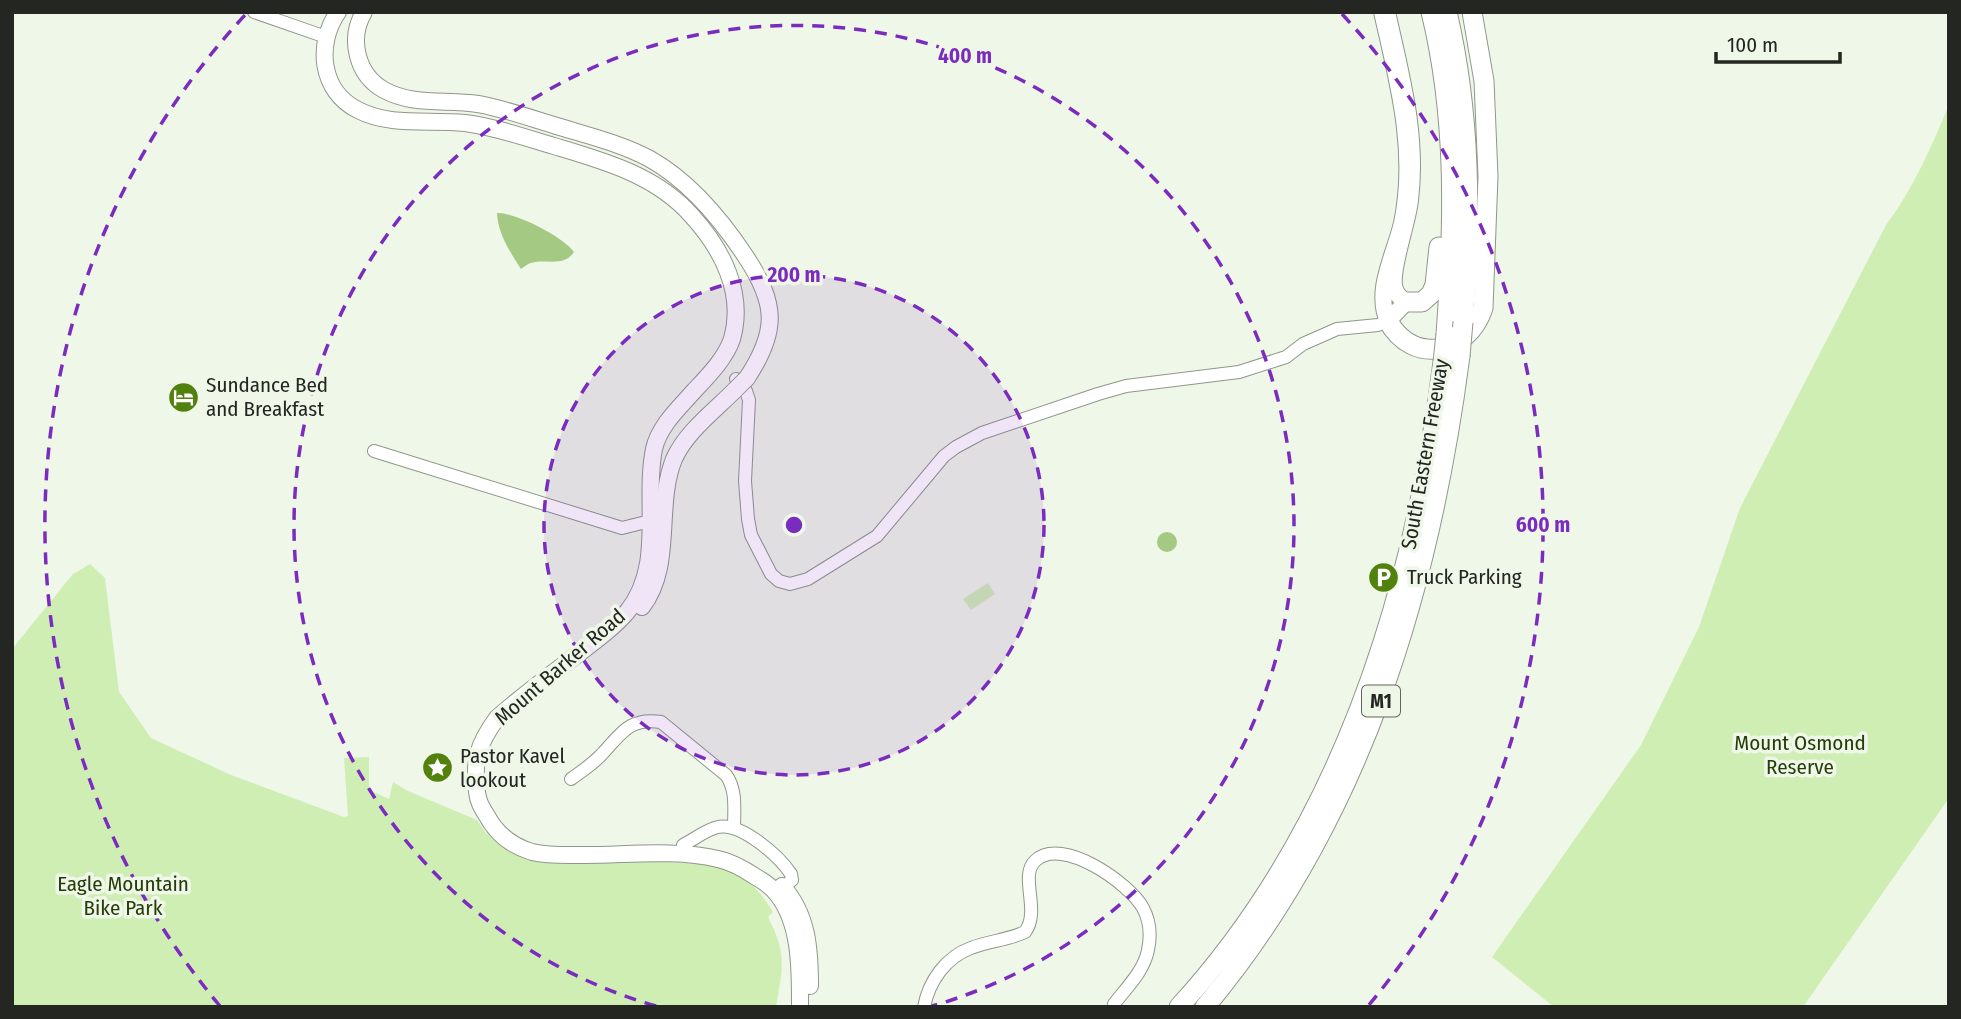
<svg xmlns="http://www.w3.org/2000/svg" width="1961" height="1019" viewBox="0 0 1961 1019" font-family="'Fira Sans Condensed',sans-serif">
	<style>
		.green { fill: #cfeeb4 }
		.water { fill: #a4c982 }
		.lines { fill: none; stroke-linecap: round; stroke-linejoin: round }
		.minor-casing { stroke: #8f978a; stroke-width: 14 }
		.major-casing { stroke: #8f978a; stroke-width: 18 }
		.highway-casing { stroke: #8f978a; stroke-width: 21 }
		.minor { stroke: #fff; stroke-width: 12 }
		.major { stroke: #fff; stroke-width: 16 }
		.highway { stroke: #fff; stroke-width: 19 }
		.major-bridge-casing { stroke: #8f978a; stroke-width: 18; stroke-linecap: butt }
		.highway-bridge-casing { stroke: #8f978a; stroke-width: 21; stroke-linecap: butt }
		.major-bridge { stroke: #fff; stroke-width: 16 }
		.highway-bridge { stroke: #fff; stroke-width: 19 }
		.ring { fill: none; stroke: #7b2cbf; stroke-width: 3.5; stroke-dasharray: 12 9 }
		.labels { text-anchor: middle; stroke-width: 7; stroke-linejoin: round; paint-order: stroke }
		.shield { fill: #eff7e8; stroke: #60655d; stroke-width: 2 }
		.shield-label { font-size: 19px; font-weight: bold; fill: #232621 }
		.poi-label { font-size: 21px; fill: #232621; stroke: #eff7e8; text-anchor: start }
		.street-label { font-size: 21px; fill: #232621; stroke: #eff7e8 }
		.park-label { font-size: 21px; fill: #263d09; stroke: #eff7e8 }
		.centre { fill: #7b2cbf; stroke: #eff7e8; stroke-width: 3.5 }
		.ring-label { font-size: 21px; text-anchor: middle; font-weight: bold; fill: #7b2cbf; stroke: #eff7e8; stroke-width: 7; stroke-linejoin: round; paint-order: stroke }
	</style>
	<rect width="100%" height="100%" fill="#eff7e8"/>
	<g class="green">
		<path d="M1949,105v693l-146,209h-249l-62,-50 149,-212 58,-118 41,-119 146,-283c28,-37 45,-78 63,-120z"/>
		<path d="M90,564l15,14 14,114 32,46 80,37 113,42 4,-1 -4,-58 25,-1v33l20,9 4,-17 15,9 69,29 8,12 18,15 23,12 18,4c38,0 166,-7 193,10 15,9 27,24 36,39l-5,5c19,37 15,50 8,90h-764v-358l61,-75z"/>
		<polygon points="988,583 995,594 971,610 963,599"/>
	</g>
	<g class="water">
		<path d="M497,213c18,-1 67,24 77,39 -11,16 -28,6 -43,11 -4,1 -7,4 -10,6 -11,-17 -23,-35 -24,-56z"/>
		<circle cx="1167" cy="542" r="10"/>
	</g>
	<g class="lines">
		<defs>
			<g id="minor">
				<polyline points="254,12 326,37"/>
				<polyline points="736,379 746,391 749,400 745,481 748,519 751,535 771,574 779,581 790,584 808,579 877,536 944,456 956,447 982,433 1098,394 1126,386 1239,372 1286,357 1303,344 1337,329 1378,325 1388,321"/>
				<polyline points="374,451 622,528 658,519"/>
				<path d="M571,779c11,-8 22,-15 31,-25 19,-20 27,-37 59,-32l65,53c11,15 8,35 8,53"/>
				<path d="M683,845c12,-6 22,-15 35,-18 23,-5 61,29 73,47l1,6 -15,13"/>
				<path d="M924,1007c5,-26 22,-50 47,-59 18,-7 37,-8 54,-16 16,-21 -6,-56 10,-71 27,-26 95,23 108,47 7,13 8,28 5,42 -4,21 -21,37 -34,54"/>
			</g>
			<g id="major">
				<path d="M338,12c-22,32 -18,79 20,98 33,17 71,9 107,13 30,4 59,14 89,23 50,15 102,29 138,70 30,33 53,77 40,123 -7,20 -24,37 -38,52 -15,17 -35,35 -40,58 -11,54 11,116 -27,163 -13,15 -29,27 -45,39 -29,22 -58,43 -85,67 -19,26 -24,42 -20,74 1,10 5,16 10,24 9,17 25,30 45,36 17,4 35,3 53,3 43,0 90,-6 133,4 14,3 26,10 38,18 7,4 16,10 21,17 24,30 23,76 23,113"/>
				<path d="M364,12c-16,27 -7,63 20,78 29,16 63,9 94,14 28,5 55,15 82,23 30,9 62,17 90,32 39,22 71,60 96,98 31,47 32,74 1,121"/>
				<path d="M1382,12c16,70 35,139 20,211 -7,31 -28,67 -14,98l18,-19c-7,-5 -11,-9 -12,-17 -3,-18 14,-63 16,-85 8,-65 -9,-125 -23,-188"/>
				<path d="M642,607c32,-42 13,-101 32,-148 12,-27 40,-48 61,-69"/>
				<path d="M782,886c26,28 28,64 28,100"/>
			</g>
			<g id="highway">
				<path d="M1431,12c26,106 23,214 15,322"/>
				<path d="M1447,12c24,103 24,205 16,310"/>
				<polyline points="1406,302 1422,302 1431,294 1435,285 1439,247"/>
				<path d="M1388,321c25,45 80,33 95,-13l5,-132 -4,-95 -12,-69"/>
				<path d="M1179,1007c161,-176 235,-412 264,-645"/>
				<path d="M1205,1007c156,-187 224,-414 255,-651"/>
			</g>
		</defs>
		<use href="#minor" class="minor-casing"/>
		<use href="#major" class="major-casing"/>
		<use href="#highway" class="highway-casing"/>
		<use href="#minor" class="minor"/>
		<use href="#major" class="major"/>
		<use href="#highway" class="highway"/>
		<defs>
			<polyline id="major-bridge" points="735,390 747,378"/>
			<g id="highway-bridge">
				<polyline points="1460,356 1463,322"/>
				<polyline points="1443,362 1446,334"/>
			</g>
		</defs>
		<use href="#major-bridge" class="major-bridge-casing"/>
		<use href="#highway-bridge" class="highway-bridge-casing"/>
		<use href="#major-bridge" class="major-bridge"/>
		<use href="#highway-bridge" class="highway-bridge"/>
	</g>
	<circle cx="794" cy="525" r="250" fill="#7b2cbf" fill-opacity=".12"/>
	<g class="ring">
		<circle cx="794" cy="525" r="250"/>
		<path d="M656 1006A500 500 0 1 1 932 1006"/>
		<path d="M220 1006A749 749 0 0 1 246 14M1342 14A749 749 0 0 1 1368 1006"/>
	</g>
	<defs>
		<symbol id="hotel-disc" viewBox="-11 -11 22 22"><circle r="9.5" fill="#52810d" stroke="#eff7e8"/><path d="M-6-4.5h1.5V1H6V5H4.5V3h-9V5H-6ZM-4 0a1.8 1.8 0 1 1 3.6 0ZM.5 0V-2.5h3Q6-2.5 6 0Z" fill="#fff"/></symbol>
		<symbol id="parking-disc" viewBox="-11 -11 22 22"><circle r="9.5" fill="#52810d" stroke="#eff7e8"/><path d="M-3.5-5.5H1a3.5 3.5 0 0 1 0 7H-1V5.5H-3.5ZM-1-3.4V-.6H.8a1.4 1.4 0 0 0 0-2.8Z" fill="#fff"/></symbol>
		<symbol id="sight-disc" viewBox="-11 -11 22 22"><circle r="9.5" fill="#52810d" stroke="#eff7e8"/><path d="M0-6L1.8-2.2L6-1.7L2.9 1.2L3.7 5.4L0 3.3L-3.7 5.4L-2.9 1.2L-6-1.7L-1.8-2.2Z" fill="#fff"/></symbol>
	</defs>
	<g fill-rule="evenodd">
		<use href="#hotel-disc" x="166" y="380" width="35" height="35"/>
		<use href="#parking-disc" x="1366" y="560" width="35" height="35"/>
		<use href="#sight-disc" x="420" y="750" width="35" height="35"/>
	</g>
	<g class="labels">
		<rect class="shield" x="1362" y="685.5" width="38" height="31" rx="5"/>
		<g class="shield-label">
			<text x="1381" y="708">M1</text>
		</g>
		<g class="poi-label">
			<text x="206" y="392">Sundance Bed<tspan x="206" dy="24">and Breakfast</tspan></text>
			<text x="1407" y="584">Truck Parking</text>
			<text x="460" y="763">Pastor Kavel<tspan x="460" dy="24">lookout</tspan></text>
		</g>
		<g class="street-label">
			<text transform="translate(1425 454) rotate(-80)" y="7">South Eastern Freeway</text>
			<text transform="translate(560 667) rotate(-41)" y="7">Mount Barker Road</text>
		</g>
		<g class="park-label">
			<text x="1800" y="750">Mount Osmond<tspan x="1800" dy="24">Reserve</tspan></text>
			<text x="123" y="891">Eagle Mountain<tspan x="123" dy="24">Bike Park</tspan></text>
		</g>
	</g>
	<circle cx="794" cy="525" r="10" class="centre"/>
	<g class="ring-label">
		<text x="965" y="63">400 m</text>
		<text x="794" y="282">200 m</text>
		<text x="1543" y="532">600 m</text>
	</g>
	<rect width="1961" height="1019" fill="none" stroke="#232621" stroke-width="28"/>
	<path d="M1716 52v10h124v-10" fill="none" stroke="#232621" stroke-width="3.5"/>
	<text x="1727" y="52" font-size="21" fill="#232621" stroke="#eff7e8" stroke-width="5" paint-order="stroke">100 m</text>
</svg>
